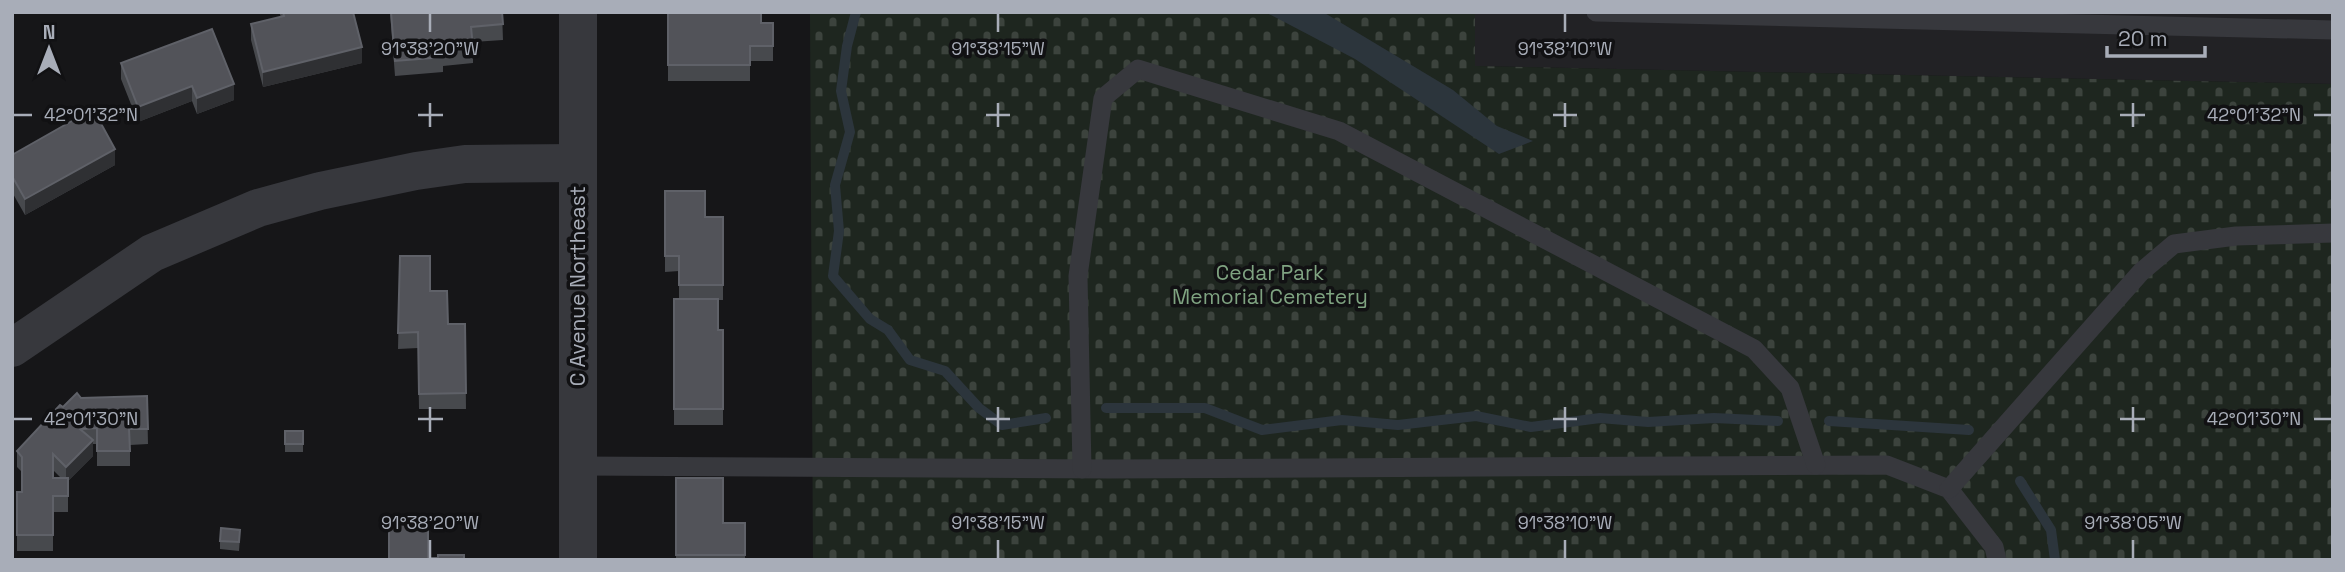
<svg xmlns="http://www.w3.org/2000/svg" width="2345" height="572" viewBox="0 0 2345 572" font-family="'Space Grotesk',sans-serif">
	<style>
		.built { fill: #222225 }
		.cemetery { fill: url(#cemetery-stones) }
		.water { fill: #2c353c }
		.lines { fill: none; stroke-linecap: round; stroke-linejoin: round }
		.stream { stroke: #2c353c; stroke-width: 10 }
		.service { stroke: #37383d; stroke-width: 19 }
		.minor { stroke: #37383d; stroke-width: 38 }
		.tertiary { stroke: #37383d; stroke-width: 38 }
		.wall { fill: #47494d; fill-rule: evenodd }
		.shaded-wall { fill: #2f3033 }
		.building { fill: #525359; stroke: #5f6168; stroke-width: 2 }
		.ticks { fill: none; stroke: #a8adb8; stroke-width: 2.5 }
		.labels { text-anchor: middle; stroke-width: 7; stroke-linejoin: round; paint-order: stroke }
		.park-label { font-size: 21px; fill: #7fa381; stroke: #111113 }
		.street-label { font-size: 21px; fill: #a8adb8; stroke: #111113 }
		.ticks-label { font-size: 18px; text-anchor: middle; fill: #a8adb8; stroke: #111113; stroke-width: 7; stroke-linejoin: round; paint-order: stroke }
	</style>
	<defs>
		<pattern id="cemetery-stones" width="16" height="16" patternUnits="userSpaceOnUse" patternTransform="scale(1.75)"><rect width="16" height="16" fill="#1e261f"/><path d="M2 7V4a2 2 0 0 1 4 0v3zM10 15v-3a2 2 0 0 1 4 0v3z" fill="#3c433d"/></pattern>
	</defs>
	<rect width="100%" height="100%" fill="#161618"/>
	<polygon class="built" points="1475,12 2333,12 2333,84 1475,66"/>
	<polygon class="cemetery" points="810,12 1475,12 1475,66 2333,84 2333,560 813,560"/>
	<polygon class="water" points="1265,12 1323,12 1453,90 1497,126 1533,141 1499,154 1355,59"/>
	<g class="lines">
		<g class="stream">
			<polyline points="856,12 847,46 841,91 850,132 835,185 839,231 833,276 870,319 888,330 910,360 945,371 979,408 1002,425 1046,418"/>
			<polyline points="1106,408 1205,408 1262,430 1342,420 1398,425 1476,416 1531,427 1600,418 1648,422 1714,418 1778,421"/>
			<polyline points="1829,421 1969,430"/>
			<polyline points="2020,481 2051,530 2055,560"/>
		</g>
		<g class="service">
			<polyline points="1596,12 2333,30"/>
			<polyline points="578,466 1109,469 1887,465 1949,489 1994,547 1997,560"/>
			<polyline points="1082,469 1078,276 1103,98 1138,69 1339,131 1754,349 1790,388 1816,465"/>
			<polyline points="1949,489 2141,272 2174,244 2236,236 2333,233"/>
		</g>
		<polyline class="minor" points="12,348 152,253 258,208 320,191 416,171 465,164 578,163"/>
		<polyline class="tertiary" points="578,560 578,12"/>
	</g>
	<g class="wall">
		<polygon points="279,12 353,12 362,63 263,87 251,40 251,24 281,17"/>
		<polygon points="390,12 502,12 503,40 473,42 473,63 443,66 443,72 395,76"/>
		<polygon points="668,12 761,23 773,23 773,61 750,61 750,81 668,81"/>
		<polygon points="121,63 234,100 197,114 192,101 138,122 121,79"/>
		<polygon points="12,155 115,165 25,215 12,192"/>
		<polygon points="665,191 705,217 723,217 723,300 718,300 718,330 723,330 723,425 674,425 674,299 679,299 679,271 665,272"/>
		<polygon points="400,256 430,291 448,324 465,324 466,409 419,409 418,348 398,349"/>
		<path d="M147,396l1,48 -18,1v21h-33v-22h-4v12l-25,25v31h-15v39h-36v-59h5v-20l-5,-5v-16l46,-44 18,-9zM53,470l8,8h-8z"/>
		<rect x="285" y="431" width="18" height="21"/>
		<polygon points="676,478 723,523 745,523 745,560 676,560"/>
		<polygon points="240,538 239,551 220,549 220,541"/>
	</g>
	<g class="shaded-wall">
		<polygon points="362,47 362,63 263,87 263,72"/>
		<polygon points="234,84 234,100 197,114 197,98"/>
		<polygon points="192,86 192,101 138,122 138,107"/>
		<polygon points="115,149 115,165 25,215 25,199"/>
		<polygon points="93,440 93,456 66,483 66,467"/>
	</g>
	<g class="building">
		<polygon points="283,12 353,12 362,47 263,72 251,24 284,16"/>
		<polygon points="391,12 502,12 503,24 471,27 473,47 443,50 443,57 395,61"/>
		<polygon points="668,12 761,12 761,23 773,23 773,46 750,46 750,65 668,65"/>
		<polygon points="212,29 234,84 197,98 192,86 138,107 121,63"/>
		<polygon points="93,109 115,149 25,199 12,176 12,155"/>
		<polygon points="665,191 705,191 705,217 723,217 723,285 679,285 679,256 665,256"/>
		<polygon points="400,256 430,256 430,291 447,291 448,324 465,324 466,393 419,394 418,332 398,333"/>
		<polygon points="674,299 718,299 718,330 723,330 723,409 674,409"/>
		<polygon points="77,393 81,398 147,396 148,429 129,429 130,451 97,451 97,428 80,429 93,440 66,467 53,454 53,478 68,478 68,496 53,496 53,535 17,535 17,492 22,492 22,457 17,451 60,405 63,407"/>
		<rect x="285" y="431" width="18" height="13"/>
		<polygon points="676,478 723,478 723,523 745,523 745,555 676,555"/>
		<polygon points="389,522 428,522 428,558 438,558 438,555 464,555 464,560 389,560"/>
		<polygon points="221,528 240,530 239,542 220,541"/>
	</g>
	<path class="ticks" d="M430,14v18M998,14v18M1565,14v18M430,103v24M998,103v24M1565,103v24M2133,103v24M14,115h18M418,115h25M986,115h24M1553,115h24M2120,115h25M2314,115h17M430,407v25M998,407v25M1565,407v25M2133,407v25M14,419h18M418,419h25M986,419h24M1553,419h24M2120,419h25M2314,419h17M430,540v18M998,540v18M1565,540v18M2133,540v18"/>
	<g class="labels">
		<g class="park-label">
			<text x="1270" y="280">Cedar Park<tspan x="1270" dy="24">Memorial Cemetery</tspan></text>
		</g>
		<g class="street-label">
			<text transform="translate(578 286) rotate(-90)" y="7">C Avenue Northeast</text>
		</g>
	</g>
	<g class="ticks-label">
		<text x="430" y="55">91°38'20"W</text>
		<text x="998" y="55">91°38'15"W</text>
		<text x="1565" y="55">91°38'10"W</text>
		<text x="91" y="121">42°01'32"N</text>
		<text x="2254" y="121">42°01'32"N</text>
		<text x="91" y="425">42°01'30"N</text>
		<text x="2254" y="425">42°01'30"N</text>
		<text x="430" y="529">91°38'20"W</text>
		<text x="998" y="529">91°38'15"W</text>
		<text x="1565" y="529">91°38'10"W</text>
		<text x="2133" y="529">91°38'05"W</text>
	</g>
	<rect width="2345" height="572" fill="none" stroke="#a8adb8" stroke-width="28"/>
	<g transform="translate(49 49)" stroke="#111113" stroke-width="5" paint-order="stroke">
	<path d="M0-5L12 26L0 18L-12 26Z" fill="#a8adb8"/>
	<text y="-10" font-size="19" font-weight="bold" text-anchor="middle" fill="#a8adb8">N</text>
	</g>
	<path d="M2107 46v10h98v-10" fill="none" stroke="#a8adb8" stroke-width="3.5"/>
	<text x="2118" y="46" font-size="21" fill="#a8adb8" stroke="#111113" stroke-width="5" paint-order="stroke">20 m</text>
</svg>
